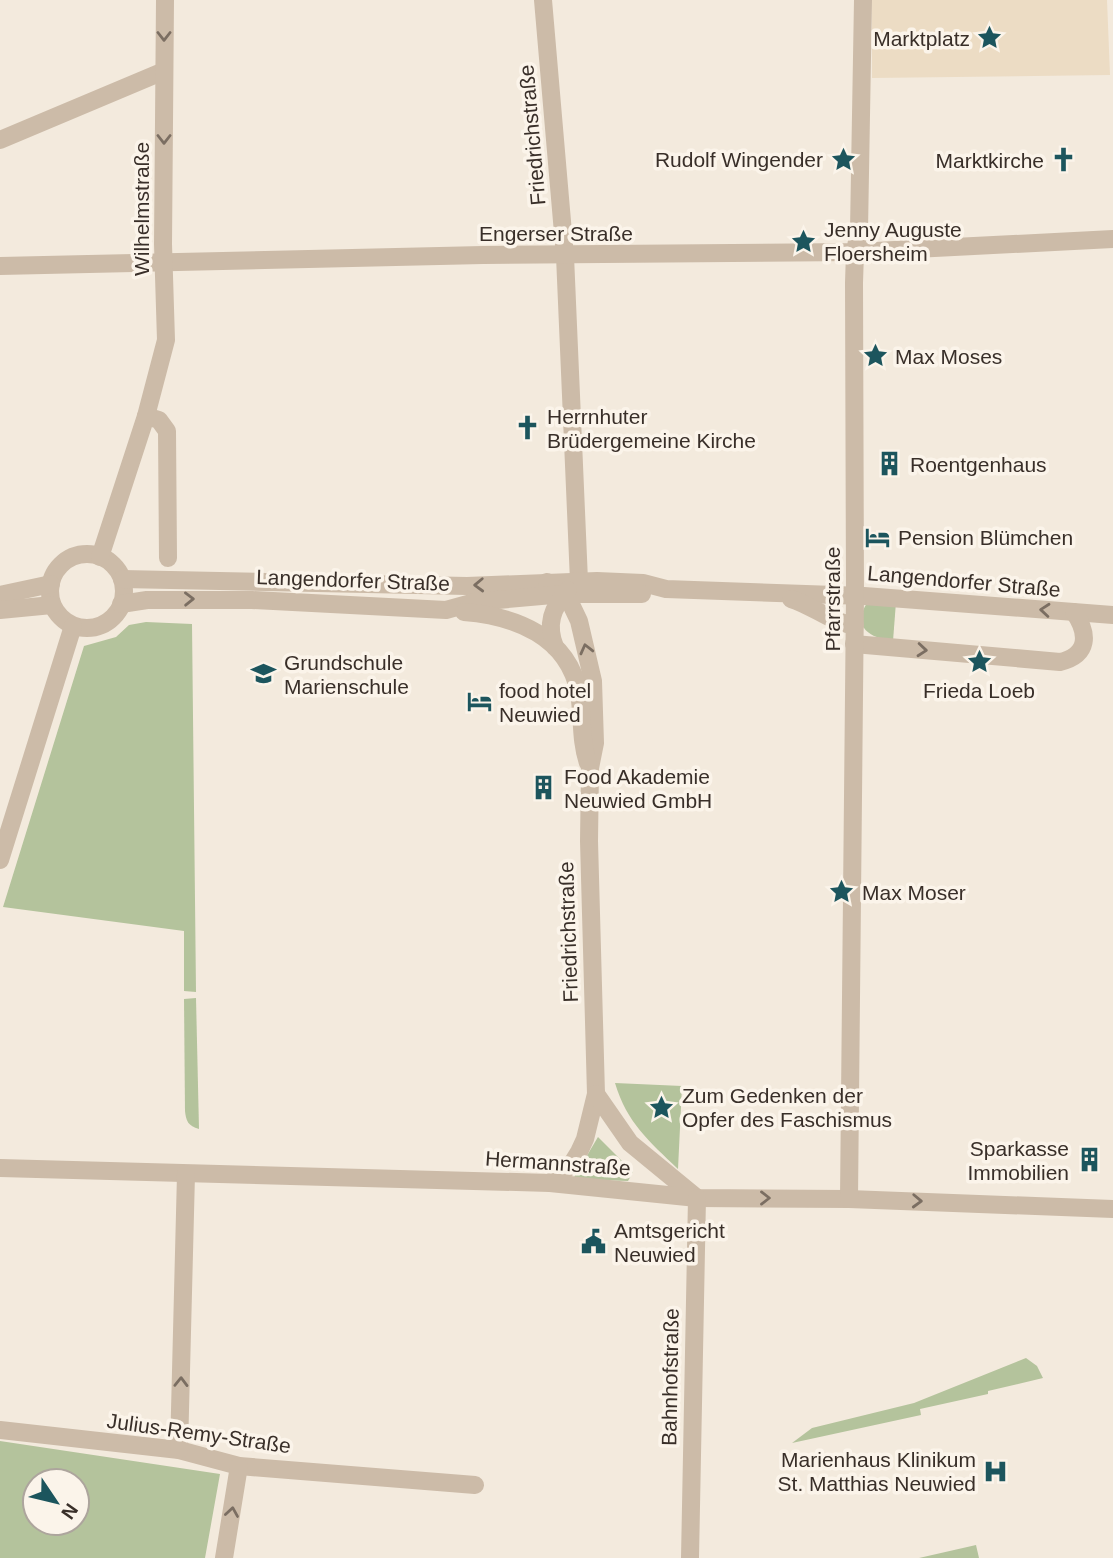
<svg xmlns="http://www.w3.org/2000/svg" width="1113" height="1558" font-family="Helvetica,sans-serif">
  <rect width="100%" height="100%" fill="#f3eadd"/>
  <g fill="#b4c39c" fill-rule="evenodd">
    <path d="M 896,602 L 893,641 C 871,638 851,628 867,603 Z"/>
    <polygon points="146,622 192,624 196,992 184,991 184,931 3,907 84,646 116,637 129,625"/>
    <path d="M 196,998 L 199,1129 C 188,1126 186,1121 185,1111 L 184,999 Z"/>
    <path d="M 615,1083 L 682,1086 L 678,1169 C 649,1141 627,1123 615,1083 Z"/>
    <polygon points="598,1137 633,1172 628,1181 573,1179"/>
    <polygon points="1026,1358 1037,1366 1043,1378 988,1391 988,1394 920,1409 921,1415 792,1443 812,1428 914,1403"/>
    <path d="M 0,1441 L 220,1474 L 205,1558 L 0,1558 ZM 35,1481 L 77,1481 L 77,1523 L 35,1523 Z"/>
    <polygon points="976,1545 979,1558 919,1558"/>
  </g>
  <polygon fill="#ecdcc4" points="872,0 1107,0 1110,75 872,78"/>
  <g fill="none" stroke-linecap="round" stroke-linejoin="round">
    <g stroke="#ccbba8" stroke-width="18">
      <polyline points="543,0 565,256 579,581"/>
      <polyline points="0,140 164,71"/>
      <polyline points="0,266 483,255 855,252 1113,239"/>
      <polyline points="146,416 159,420 167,431 168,558"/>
      <circle cx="87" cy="591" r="37"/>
      <polyline points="100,557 146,416 166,340 163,244 165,0"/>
      <polyline points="122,579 467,586 597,581 643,583 666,589 864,596 1113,615"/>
      <polyline points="547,582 569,600 579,621 593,681 595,743 590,768 589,841 596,1094 585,1139 579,1152 571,1165 550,1183"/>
      <polyline points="0,595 51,584"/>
      <path d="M 791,599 C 812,605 835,625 855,625"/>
      <polyline points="121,604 147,600 252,600 446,610 475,602 564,594 642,594"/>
      <polyline points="0,610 52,605"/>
      <path d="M 464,612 C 515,616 568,636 579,693 C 583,716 580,740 588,763"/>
      <path d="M 854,644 L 1060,662 C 1089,655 1089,634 1074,612"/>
      <path d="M 555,647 C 546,624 552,608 568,590"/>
      <polyline points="0,860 73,626"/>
      <polyline points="596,1094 630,1143 697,1198"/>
      <polyline points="0,1168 550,1183 697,1198 849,1199 1113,1209"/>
      <polyline points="849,1199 855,595 854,283 855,252 859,230 863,0"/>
      <polyline points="0,1430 179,1450 239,1466 475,1485"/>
      <polyline points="179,1450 186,1174"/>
      <polyline points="224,1558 239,1466"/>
      <polyline points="690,1558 697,1198"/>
    </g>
  </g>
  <defs><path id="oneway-chevron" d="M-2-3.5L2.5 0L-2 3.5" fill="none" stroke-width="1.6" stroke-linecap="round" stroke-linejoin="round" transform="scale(1.75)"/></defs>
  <g stroke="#7b6e62">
    <use href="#oneway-chevron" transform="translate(164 36) rotate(90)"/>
    <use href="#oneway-chevron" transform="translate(164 139) rotate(90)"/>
    <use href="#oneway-chevron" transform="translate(479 585) rotate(178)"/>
    <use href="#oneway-chevron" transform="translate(189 599) rotate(-1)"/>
    <use href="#oneway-chevron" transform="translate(1045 610) rotate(-175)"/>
    <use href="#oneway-chevron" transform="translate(586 649) rotate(-104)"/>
    <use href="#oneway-chevron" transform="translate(922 650) rotate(5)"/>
    <use href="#oneway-chevron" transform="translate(765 1198)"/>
    <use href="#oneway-chevron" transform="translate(917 1201) rotate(2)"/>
    <use href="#oneway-chevron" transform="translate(181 1382) rotate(-89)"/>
    <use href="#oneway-chevron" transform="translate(232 1512) rotate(-81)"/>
  </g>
  <defs>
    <symbol id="sight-bare" viewBox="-9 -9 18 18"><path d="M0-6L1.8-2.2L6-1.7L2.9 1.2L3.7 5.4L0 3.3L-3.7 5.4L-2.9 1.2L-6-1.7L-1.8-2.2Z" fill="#1c555d" stroke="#fbf4ea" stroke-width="2.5" paint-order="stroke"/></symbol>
    <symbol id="church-bare" viewBox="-9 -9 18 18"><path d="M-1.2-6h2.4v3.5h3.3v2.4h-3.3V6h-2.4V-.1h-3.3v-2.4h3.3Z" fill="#1c555d" stroke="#fbf4ea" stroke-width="2.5" paint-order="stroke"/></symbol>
    <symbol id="building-bare" viewBox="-9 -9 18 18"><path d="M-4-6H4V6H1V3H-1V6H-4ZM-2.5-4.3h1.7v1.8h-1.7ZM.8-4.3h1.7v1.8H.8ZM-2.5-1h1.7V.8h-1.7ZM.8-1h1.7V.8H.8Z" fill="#1c555d" stroke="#fbf4ea" stroke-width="2.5" paint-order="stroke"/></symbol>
    <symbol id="hotel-bare" viewBox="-9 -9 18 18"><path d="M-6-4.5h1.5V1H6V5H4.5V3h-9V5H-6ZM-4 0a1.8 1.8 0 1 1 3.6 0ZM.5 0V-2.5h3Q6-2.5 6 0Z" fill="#1c555d" stroke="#fbf4ea" stroke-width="2.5" paint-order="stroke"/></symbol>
    <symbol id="school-bare" viewBox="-9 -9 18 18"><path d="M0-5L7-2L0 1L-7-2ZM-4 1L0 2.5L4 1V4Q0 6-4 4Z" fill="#1c555d" stroke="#fbf4ea" stroke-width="2.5" paint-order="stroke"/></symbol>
    <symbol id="civic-bare" viewBox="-9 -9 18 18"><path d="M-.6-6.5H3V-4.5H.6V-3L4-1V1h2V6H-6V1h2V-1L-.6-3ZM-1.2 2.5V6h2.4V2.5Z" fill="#1c555d" stroke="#fbf4ea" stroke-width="2.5" paint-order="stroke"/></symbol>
    <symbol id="hospital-bare" viewBox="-9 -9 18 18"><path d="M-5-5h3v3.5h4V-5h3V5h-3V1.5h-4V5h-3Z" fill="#1c555d" stroke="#fbf4ea" stroke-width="2.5" paint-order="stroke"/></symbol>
  </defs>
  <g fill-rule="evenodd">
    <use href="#sight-bare" x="972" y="20" width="35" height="35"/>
    <use href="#sight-bare" x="826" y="142" width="35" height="35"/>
    <use href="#church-bare" x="1046" y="142" width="35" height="35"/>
    <use href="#sight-bare" x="786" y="224" width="35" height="35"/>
    <use href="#sight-bare" x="858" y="338" width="35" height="35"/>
    <use href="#church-bare" x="510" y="410" width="35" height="35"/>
    <use href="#building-bare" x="872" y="446" width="35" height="35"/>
    <use href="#hotel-bare" x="860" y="520" width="35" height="35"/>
    <use href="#sight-bare" x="962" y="644" width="35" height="35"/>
    <use href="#school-bare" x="246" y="656" width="35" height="35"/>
    <use href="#hotel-bare" x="462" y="684" width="35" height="35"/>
    <use href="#building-bare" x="526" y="770" width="35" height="35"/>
    <use href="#sight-bare" x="824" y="874" width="35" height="35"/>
    <use href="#sight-bare" x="644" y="1090" width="35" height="35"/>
    <use href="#building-bare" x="1072" y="1142" width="35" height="35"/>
    <use href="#civic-bare" x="576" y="1224" width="35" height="35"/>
    <use href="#hospital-bare" x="978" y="1454" width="35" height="35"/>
  </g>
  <g text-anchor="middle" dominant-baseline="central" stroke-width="7" stroke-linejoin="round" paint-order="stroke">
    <g font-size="21" fill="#392f29" stroke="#fbf4ea" text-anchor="start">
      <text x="970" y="38" text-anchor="end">Marktplatz</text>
      <text x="823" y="159" text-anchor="end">Rudolf Wingender</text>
      <text x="1044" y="160" text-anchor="end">Marktkirche</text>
      <text x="824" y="229">Jenny Auguste<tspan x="824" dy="24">Floersheim</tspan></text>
      <text x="895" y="356">Max Moses</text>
      <text x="547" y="416">Herrnhuter<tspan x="547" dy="24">Brüdergemeine Kirche</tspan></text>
      <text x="910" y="464">Roentgenhaus</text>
      <text x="898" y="537">Pension Blümchen</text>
      <text x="284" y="662">Grundschule<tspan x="284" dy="24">Marienschule</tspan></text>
      <text x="499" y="690">food hotel<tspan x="499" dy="24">Neuwied</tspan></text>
      <text x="979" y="690" text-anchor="middle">Frieda Loeb</text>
      <text x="564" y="776">Food Akademie<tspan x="564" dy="24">Neuwied GmbH</tspan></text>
      <text x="862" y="892">Max Moser</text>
      <text x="682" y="1095">Zum Gedenken der<tspan x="682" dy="24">Opfer des Faschismus</tspan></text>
      <text x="1069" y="1148" text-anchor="end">Sparkasse<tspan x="1069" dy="24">Immobilien</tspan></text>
      <text x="614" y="1230">Amtsgericht<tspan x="614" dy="24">Neuwied</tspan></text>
      <text x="976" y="1459" text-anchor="end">Marienhaus Klinikum<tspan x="976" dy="24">St. Matthias Neuwied</tspan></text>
    </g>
    <g font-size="21" fill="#392f29" stroke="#fbf4ea">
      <text transform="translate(532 135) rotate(-95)">Friedrichstraße</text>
      <text transform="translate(141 209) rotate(-90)">Wilhelmstraße</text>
      <text x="556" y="233">Engerser Straße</text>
      <text transform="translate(353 580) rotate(2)">Langendorfer Straße</text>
      <text transform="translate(964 581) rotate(5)">Langendorfer Straße</text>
      <text transform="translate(832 599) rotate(-90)">Pfarrstraße</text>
      <text transform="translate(568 932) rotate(-92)">Friedrichstraße</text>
      <text transform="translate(558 1163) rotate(4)">Hermannstraße</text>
      <text transform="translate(670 1377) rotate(-89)">Bahnhofstraße</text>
      <text transform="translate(199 1433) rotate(8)">Julius-Remy-Straße</text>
    </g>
  </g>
  <g transform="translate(56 1502) rotate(125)"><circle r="33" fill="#fbf4ea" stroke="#ada59d" stroke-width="2"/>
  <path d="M0-5L12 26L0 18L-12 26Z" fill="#1c555d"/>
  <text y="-10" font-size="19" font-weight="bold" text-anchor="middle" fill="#392f29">N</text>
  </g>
</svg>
